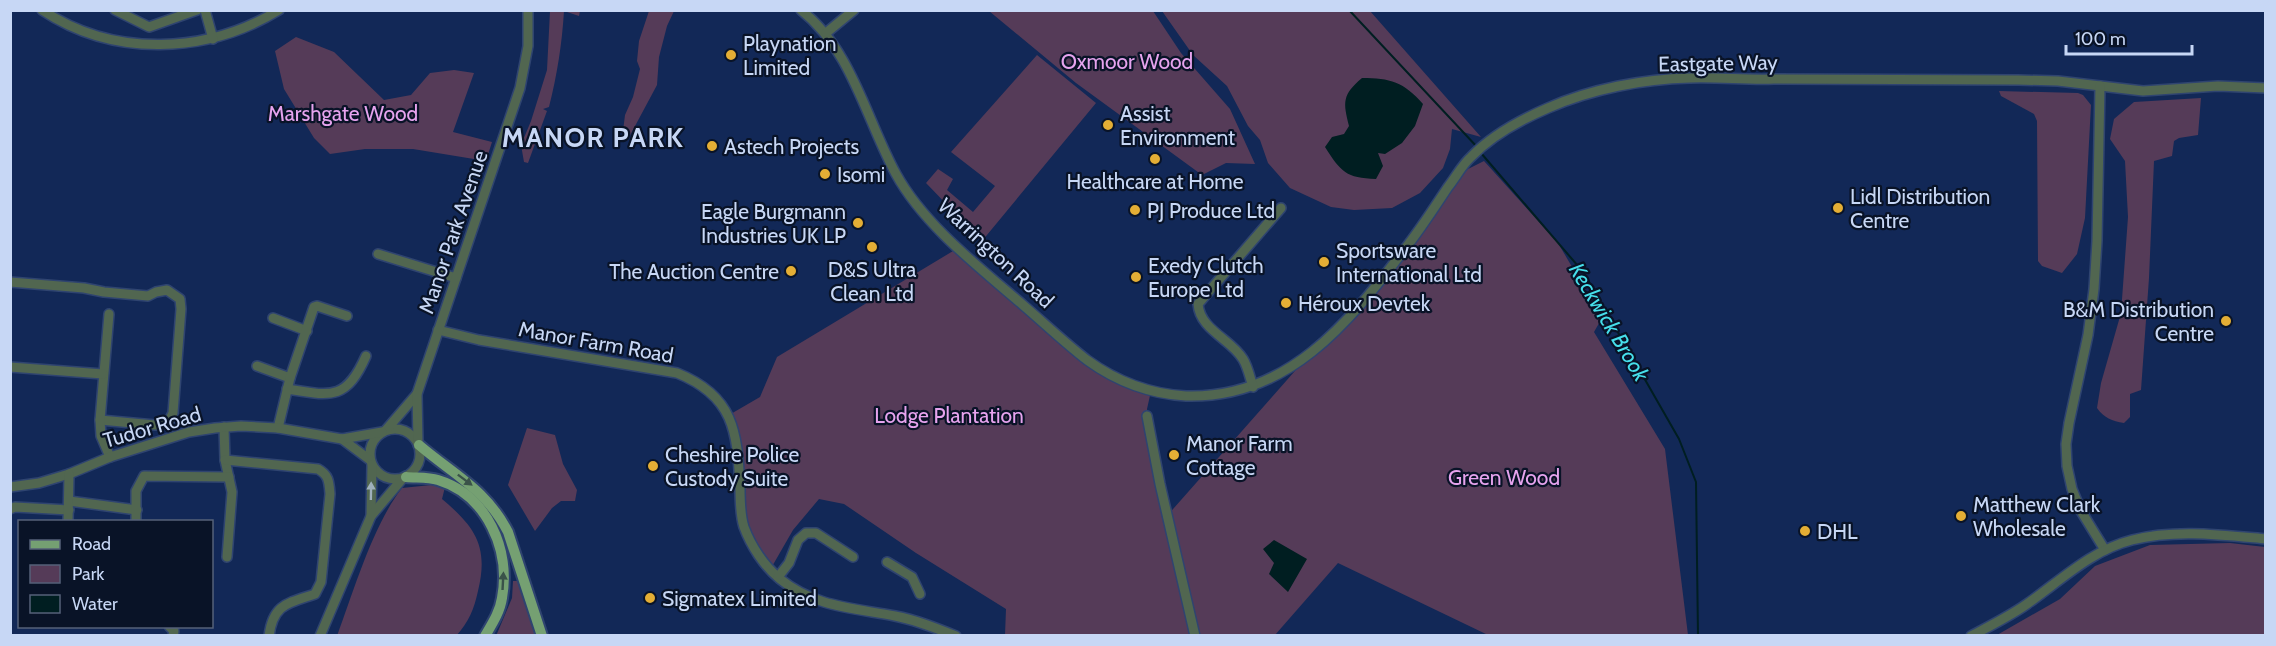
<svg xmlns="http://www.w3.org/2000/svg" width="2276" height="646" font-family="Cabin,sans-serif">
  <rect width="100%" height="100%" fill="#122857"/>
  <g fill="#553b58">
    <path d="M 550,11 L 580,11 L 579,16 L 564,11 C 562,44 557,75 549,107 L 543,109 L 547,111 L 528,163 L 524,162 L 521,145 L 531,121 L 547,70 Z"/>
    <polygon points="649,11 674,11 667,26 659,57 657,85 627,141 622,139 625,115 633,97 640,69 637,61 639,41"/>
    <polygon points="989,11 1153,11 1181,53 1230,109 1255,164 1226,163 1202,175 1076,83"/>
    <polygon points="1162,11 1370,11 1481,137 1452,129 1450,149 1443,168 1420,193 1392,208 1354,210 1331,207 1290,188 1268,163 1260,140 1248,126 1227,86 1193,55"/>
    <polygon points="296,37 334,52 384,100 411,95 430,73 454,70 474,73 453,132 492,142 486,161 413,149 365,149 330,154 314,138 284,89 275,51"/>
    <polygon points="1037,55 1096,103 982,241 926,183 938,169 953,179 947,190 973,212 995,186 951,152"/>
    <polygon points="1999,91 2078,93 2083,95 2091,105 2085,218 2077,254 2062,273 2042,266 2038,261 2037,121 2034,114 2001,96"/>
    <path d="M 2201,98 L 2198,135 L 2179,138 L 2174,141 L 2172,156 L 2154,161 L 2149,278 L 2141,390 L 2130,394 L 2130,417 L 2124,423 C 2112,421 2104,418 2097,408 L 2101,383 L 2121,313 L 2128,217 L 2125,161 L 2110,139 L 2114,119 L 2134,102 Z"/>
    <polygon points="1484,161 1558,243 1602,318 1594,332 1665,449 1688,635 1488,635 1338,563 1275,635 1005,635 1006,609 916,553 844,504 819,499 793,530 770,570 743,525 729,415 760,397 777,357 958,248 1087,360 1151,391 1147,409 1166,517 1309,355 1351,314 1458,174"/>
    <polygon points="527,428 555,435 563,464 577,490 575,501 561,501 552,508 535,531 508,485"/>
    <path d="M 431,485 L 445,487 L 442,499 C 475,527 489,546 478,591 C 474,609 469,622 456,636 L 337,636 C 354,590 373,525 402,488 Z"/>
    <polygon points="2230,543 2265,547 2265,635 1997,635 2060,599 2095,566 2150,545"/>
    <polygon points="513,581 518,581 535,635 496,636 512,598"/>
  </g>
  <g fill="#001e21">
    <path d="M 1362,78 C 1390,78 1404,82 1423,104 L 1415,126 L 1402,143 L 1385,154 L 1378,153 L 1383,166 L 1376,179 C 1346,178 1341,172 1325,147 L 1332,137 L 1344,134 L 1349,126 C 1343,102 1342,95 1362,78 Z"/>
    <polygon points="1274,540 1307,559 1288,592 1269,574 1274,563 1263,549"/>
  </g>
  <g fill="none" stroke-linecap="round" stroke-linejoin="round">
    <g stroke="#001e21" stroke-width="2">
      <polyline points="1349,10 1478,148"/>
      <polyline points="1481,153 1584,273 1679,439 1696,482 1698,636"/>
    </g>
    <defs>
      <g id="minor">
        <path d="M 42,10 C 114,58 207,54 279,10"/>
        <polyline points="115,10 149,27 197,10"/>
        <polyline points="205,10 213,39"/>
        <path d="M 801,10 C 852,50 866,119 896,174 C 924,225 979,267 1023,305 C 1044,323 1065,343 1087,360 C 1116,381 1150,394 1186,396 C 1287,399 1348,324 1404,250 C 1420,230 1434,208 1448,187 C 1456,177 1462,165 1471,157 C 1492,135 1520,120 1548,108 C 1591,89 1643,79 1690,78 C 1718,77 1746,80 1774,79 C 1855,79 1937,80 2018,80 L 2058,81 L 2143,91 L 2218,86 L 2266,88"/>
        <polyline points="826,33 854,10"/>
        <polyline points="2100,86 2097,241 2094,289 2088,335 2069,423 2066,444 2067,466 2072,489 2081,511 2105,550"/>
        <polyline points="378,254 456,278"/>
        <polyline points="10,282 84,288 104,292 148,296 156,292 167,290 180,299 181,309 173,413 168,423 155,425 100,420"/>
        <polyline points="109,314 100,420 101,436 110,457"/>
        <polyline points="273,318 307,331"/>
        <path d="M 438,330 L 479,340 L 677,373 C 734,396 737,431 740,486 C 740,499 740,515 744,527 C 751,546 764,566 780,579 C 814,607 854,608 895,616 C 916,620 936,628 956,636"/>
        <polyline points="257,366 290,378"/>
        <polyline points="10,367 103,374"/>
        <path d="M 1253,387 C 1250,378 1248,367 1243,359 C 1231,339 1200,330 1198,304 L 1281,208"/>
        <path d="M 287,389 C 331,396 346,401 366,356"/>
        <polyline points="1147,416 1160,484 1195,636"/>
        <polyline points="224,427 225,460 232,492 227,557"/>
        <polyline points="278,428 290,378 314,307 317,306 347,316"/>
        <circle cx="395" cy="454" r="25"/>
        <polyline points="386,430 417,394"/>
        <polyline points="342,439 370,460"/>
        <polyline points="418,442 417,394 520,88 528,46 528,10"/>
        <path d="M 225,460 L 318,469 C 329,475 329,482 330,494 L 321,582 L 315,594 C 288,603 273,604 269,636"/>
        <polyline points="10,487 39,483 69,474 110,457 189,432 215,428 241,426 278,428 342,439 382,432"/>
        <polyline points="69,501 137,510"/>
        <polyline points="10,509 15,507 69,510"/>
        <polyline points="371,516 372,465"/>
        <polyline points="68,522 69,474"/>
        <polyline points="136,522 136,491 144,476 229,477"/>
        <polyline points="887,562 912,577 920,594"/>
        <polyline points="778,577 789,563 798,540 806,533 816,533 853,557"/>
        <polyline points="169,626 174,631 173,636"/>
        <polyline points="320,636 371,516 403,478"/>
        <path d="M 1971,636 C 1990,626 2010,616 2027,604 C 2061,580 2092,550 2132,540 C 2175,529 2222,535 2266,539"/>
      </g>
      <g id="major">
        <path d="M 419,445 C 454,475 486,489 508,532 L 542,636"/>
        <path d="M 406,477 C 416,478 428,477 438,480 C 487,495 511,550 502,598 C 500,612 492,624 485,636"/>
      </g>
    </defs>
    <use href="#minor" stroke="#2f4470" stroke-width="12"/>
    <use href="#major" stroke="#2f4470" stroke-width="14"/>
    <use href="#minor" stroke="#516650" stroke-width="9"/>
    <use href="#major" stroke="#75a072" stroke-width="10"/>
  </g>
  <defs><path id="oneway-solid" d="M-6-.8H1V-3.2L6.5 0L1 3.2V.8H-6Z" transform="scale(1.5)"/></defs>
  <g fill="#3a5249">
    <use href="#oneway-solid" transform="translate(465 480) rotate(37)"/>
    <use href="#oneway-solid" transform="translate(503 581) rotate(-87)"/>
  </g>
  <use fill="#9eafbb" href="#oneway-solid" transform="translate(371 491) rotate(-89)"/>
  <g fill="#e4ae35" stroke="#091327" stroke-width="2">
    <circle cx="731" cy="55" r="6"/>
    <circle cx="1108" cy="125" r="6"/>
    <circle cx="712" cy="146" r="6"/>
    <circle cx="1155" cy="159" r="6"/>
    <circle cx="825" cy="174" r="6"/>
    <circle cx="1838" cy="208" r="6"/>
    <circle cx="1135" cy="210" r="6"/>
    <circle cx="858" cy="223" r="6"/>
    <circle cx="872" cy="247" r="6"/>
    <circle cx="1324" cy="262" r="6"/>
    <circle cx="791" cy="271" r="6"/>
    <circle cx="1136" cy="277" r="6"/>
    <circle cx="1286" cy="303" r="6"/>
    <circle cx="2226" cy="321" r="6"/>
    <circle cx="1174" cy="455" r="6"/>
    <circle cx="653" cy="466" r="6"/>
    <circle cx="1961" cy="516" r="6"/>
    <circle cx="1805" cy="531" r="6"/>
    <circle cx="650" cy="598" r="6"/>
  </g>
  <g text-anchor="middle" dominant-baseline="central" stroke-width="4.5" stroke-linejoin="round" paint-order="stroke">
    <g font-size="21" fill="#c7d7f5" stroke="#091327" text-anchor="start">
      <text x="743" y="43">Playnation<tspan x="743" dy="24">Limited</tspan></text>
      <text x="1120" y="113">Assist<tspan x="1120" dy="24">Environment</tspan></text>
      <text x="724" y="146">Astech Projects</text>
      <text x="837" y="174">Isomi</text>
      <text x="1155" y="181" text-anchor="middle">Healthcare at Home</text>
      <text x="1850" y="196">Lidl Distribution<tspan x="1850" dy="24">Centre</tspan></text>
      <text x="1147" y="210">PJ Produce Ltd</text>
      <text x="846" y="211" text-anchor="end">Eagle Burgmann<tspan x="846" dy="24">Industries UK LP</tspan></text>
      <text x="1336" y="250">Sportsware<tspan x="1336" dy="24">International Ltd</tspan></text>
      <text x="1148" y="265">Exedy Clutch<tspan x="1148" dy="24">Europe Ltd</tspan></text>
      <text x="872" y="269" text-anchor="middle">D&amp;S Ultra<tspan x="872" dy="24">Clean Ltd</tspan></text>
      <text x="779" y="271" text-anchor="end">The Auction Centre</text>
      <text x="1298" y="303">Héroux Devtek</text>
      <text x="2214" y="309" text-anchor="end">B&amp;M Distribution<tspan x="2214" dy="24">Centre</tspan></text>
      <text x="1186" y="443">Manor Farm<tspan x="1186" dy="24">Cottage</tspan></text>
      <text x="665" y="454">Cheshire Police<tspan x="665" dy="24">Custody Suite</tspan></text>
      <text x="1973" y="504">Matthew Clark<tspan x="1973" dy="24">Wholesale</tspan></text>
      <text x="1817" y="531">DHL</text>
      <text x="662" y="598">Sigmatex Limited</text>
    </g>
    <g font-size="21" fill="#e6a3ee" stroke="#091327">
      <text x="1127" y="61">Oxmoor Wood</text>
      <text x="343" y="113">Marshgate Wood</text>
      <text x="949" y="415">Lodge Plantation</text>
      <text x="1504" y="477">Green Wood</text>
    </g>
    <g font-size="21" fill="#c7d7f5" stroke="#091327">
      <text transform="translate(1718 63) rotate(-1)">Eastgate Way</text>
      <text transform="translate(453 232) rotate(-71)">Manor Park Avenue</text>
      <text transform="translate(996 253) rotate(43)">Warrington Road</text>
      <text transform="translate(596 342) rotate(10)">Manor Farm Road</text>
      <text transform="translate(152 427) rotate(-16)">Tudor Road</text>
    </g>
    <g font-size="22" font-style="italic" fill="#46dfeb" stroke="#091327">
      <text transform="translate(1609 322) rotate(59)">Keckwick Brook</text>
    </g>
    <g font-size="27" font-weight="bold" letter-spacing="1.5" fill="#c7d7f5" stroke="#091327">
      <text x="593" y="137">MANOR PARK</text>
    </g>
  </g>
  <rect width="2276" height="646" fill="none" stroke="#c7d7f5" stroke-width="24"/>
  <rect x="18" y="520" width="195" height="108" fill="#091327" stroke="#556179" stroke-width="1.5"/>
  <rect x="30" y="540" width="30" height="9" fill="#75a072" stroke="#556179" stroke-width="1.5"/>
  <text x="72" y="550" font-size="18" fill="#c7d7f5">Road</text>
  <rect x="30" y="565" width="30" height="18" fill="#553b58" stroke="#556179" stroke-width="1.5"/>
  <text x="72" y="580" font-size="18" fill="#c7d7f5">Park</text>
  <rect x="30" y="595" width="30" height="18" fill="#001e21" stroke="#556179" stroke-width="1.5"/>
  <text x="72" y="610" font-size="18" fill="#c7d7f5">Water</text>
  <path d="M2066 45v9h126v-9" fill="none" stroke="#c7d7f5" stroke-width="3"/>
  <text x="2075" y="45" font-size="18" fill="#c7d7f5" stroke="#091327" stroke-width="4.5" paint-order="stroke">100 m</text>
</svg>
